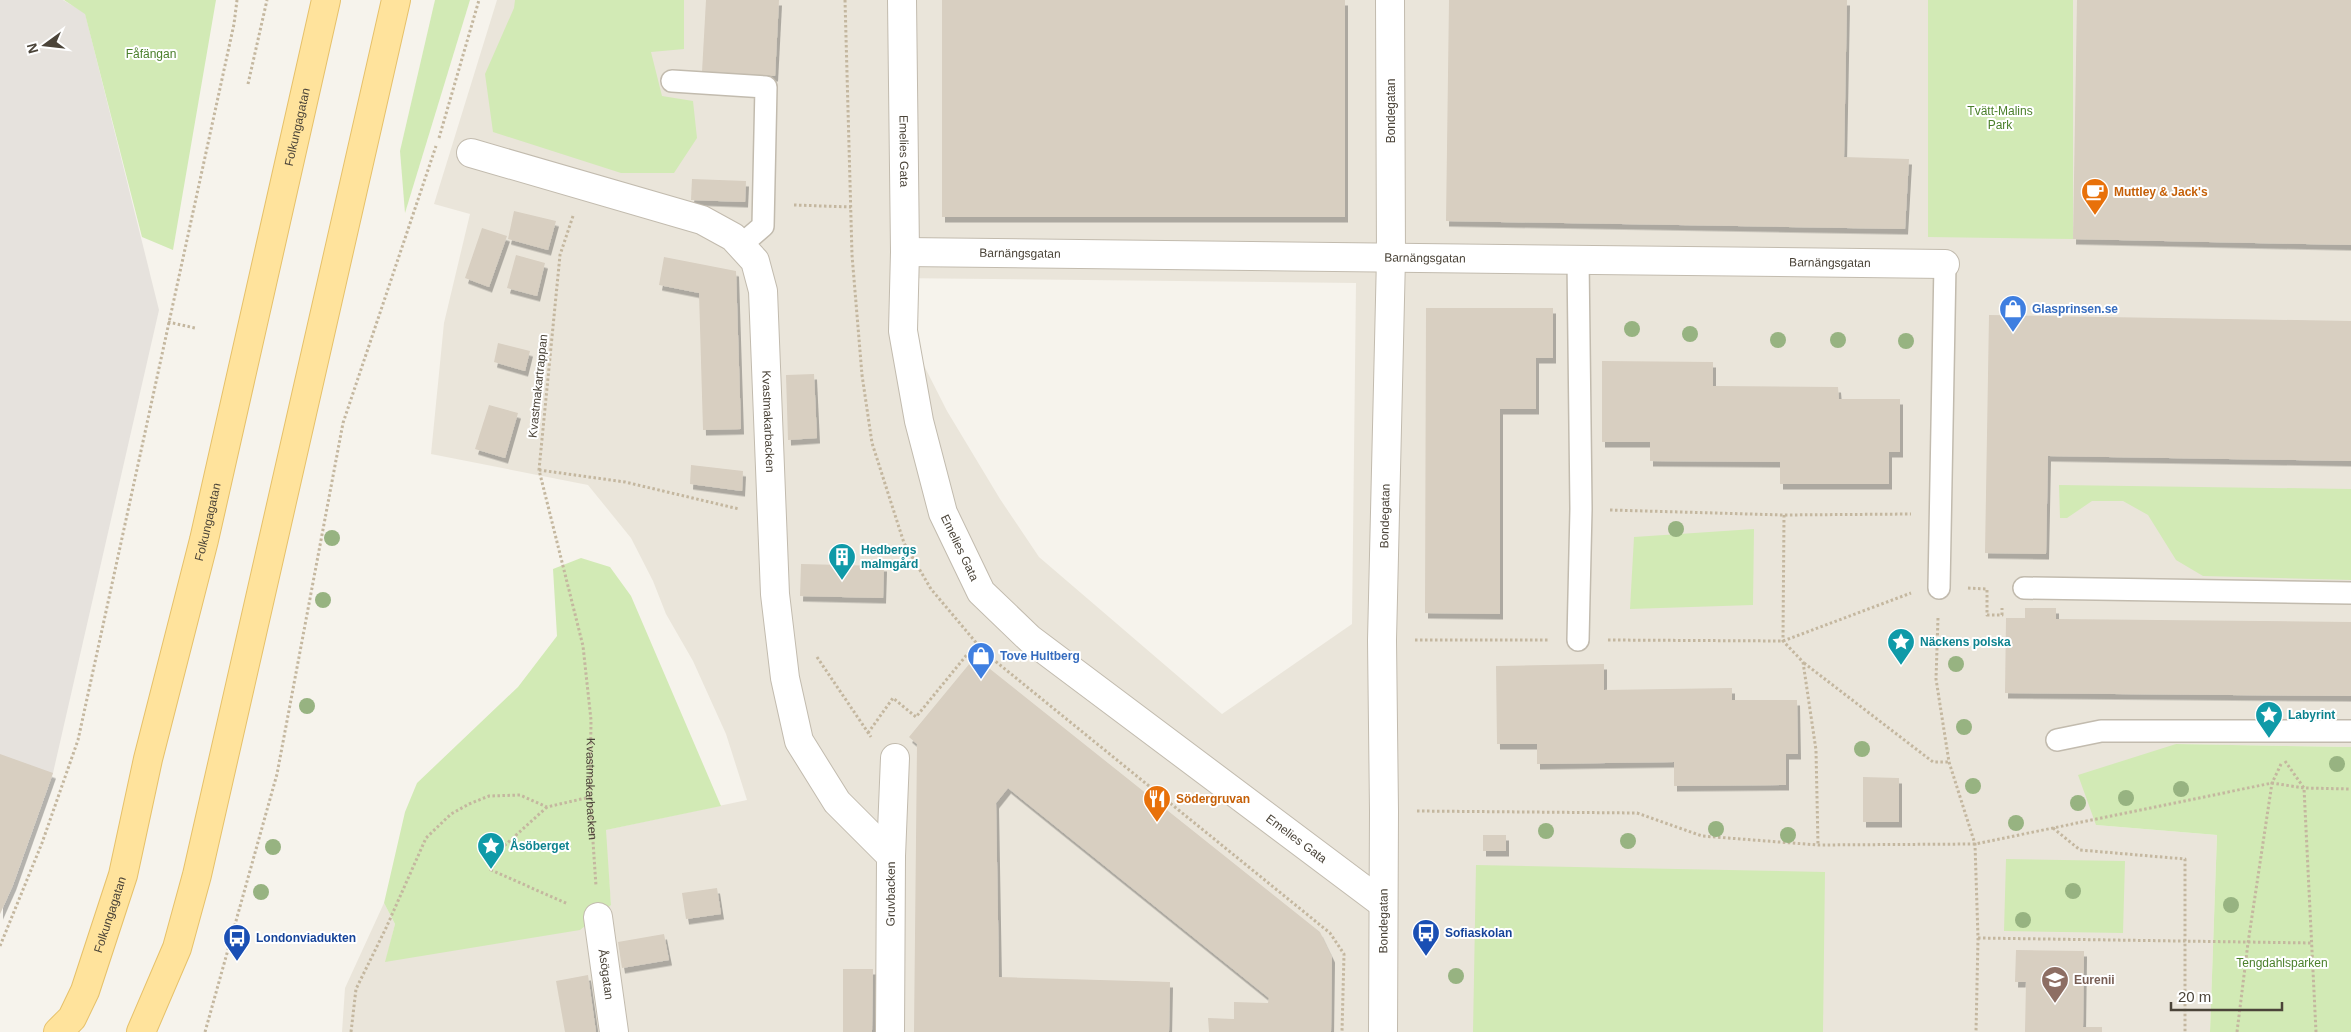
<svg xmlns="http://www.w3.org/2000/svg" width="2351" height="1032" font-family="Helvetica,sans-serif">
  <defs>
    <filter id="shadow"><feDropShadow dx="3" dy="5.5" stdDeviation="0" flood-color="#0004"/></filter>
  </defs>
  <rect width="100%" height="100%" fill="#f6f3ec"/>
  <path fill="#eae5da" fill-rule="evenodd" d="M 497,0 L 2351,0 L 2351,747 L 2176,744 L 2096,825 L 2217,835 L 2210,1032 L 342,1032 L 345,988 L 384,903 L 395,924 L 386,961 L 611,905 L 605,830 L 747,800 L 726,734 L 693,661 L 666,614 L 653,581 L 631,538 L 588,485 L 431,454 L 444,323 L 470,214 L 434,204 ZM 892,278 L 1356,283 L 1352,624 L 1222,714 L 1039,557 L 1000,499 L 947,411 L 906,330 Z"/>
  <polygon fill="#e6e2dd" points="0,0 63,0 85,13 159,310 53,773 0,914"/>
  <g fill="#d2eab5">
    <polygon points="64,0 216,0 173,250 142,237 85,14"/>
    <polygon points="435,0 470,0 405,213 400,151"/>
    <polygon points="515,0 684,0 684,49 651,52 662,96 693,101 697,138 674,173 621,173 493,132 485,74 514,8"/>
    <polygon points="1928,0 2073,0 2073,239 1928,237"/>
    <polygon points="2059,485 2351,489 2351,580 2203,576 2176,560 2148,515 2123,501 2092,501 2067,518 2060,518"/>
    <polygon points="1754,529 1753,605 1630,609 1634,537"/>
    <polygon points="581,558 610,567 631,596 721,806 606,830 611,905 580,930 385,962 395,924 384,903 405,812 417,783 518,687 557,636 553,569"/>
    <polygon points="2176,744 2351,747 2351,1032 2210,1032 2217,835 2096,825 2078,775"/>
    <polygon points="2006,859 2125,861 2123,933 2004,931"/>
    <polygon points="1476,865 1825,872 1823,1032 1473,1032"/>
  </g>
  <g fill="#d8cfc1" filter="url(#shadow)">
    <polygon points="706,0 779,0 775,76 702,72"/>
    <rect x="942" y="0" width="403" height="217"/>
    <polygon points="1449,0 1847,0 1844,157 1909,159 1905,229 1446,221"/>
    <polygon points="2077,0 2351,0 2351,245 2073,239"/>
    <polygon points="692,179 746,181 745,202 691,200"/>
    <polygon points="514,211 556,221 548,250 508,239"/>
    <polygon points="482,228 507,236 489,287 465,278"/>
    <polygon points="516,255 545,263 537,296 507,288"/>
    <polygon points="664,257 736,271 741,429 703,430 699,293 659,285"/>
    <polygon points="1426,308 1553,308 1553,358 1536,358 1536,409 1500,409 1500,614 1425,613"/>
    <polygon points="1989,315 2351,321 2351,461 2048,456 2046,554 1985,553"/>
    <polygon points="498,343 530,351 525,371 494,362"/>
    <polygon points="1602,361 1713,362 1713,386 1838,387 1839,399 1900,399 1900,452 1889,452 1889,484 1780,484 1780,462 1650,461 1650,442 1602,442"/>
    <polygon points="814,374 817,438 788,440 786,375"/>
    <polygon points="489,405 518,413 505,458 475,449"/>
    <polygon points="691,465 743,471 742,491 690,484"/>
    <polygon points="801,564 884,566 883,598 800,596"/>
    <polygon points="2025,608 2056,608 2056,619 2351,622 2351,696 2005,693 2006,618 2025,618"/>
    <polygon points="975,657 1320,932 1332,957 1331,1032 1209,1032 1208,1018 1234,1019 1234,1002 1268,1003 1269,998 1008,788 996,803 999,977 1170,982 1169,1032 914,1032 917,744 909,737"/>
    <polygon points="1604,664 1604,690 1732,688 1732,700 1797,700 1798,754 1786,754 1786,785 1674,786 1674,762 1537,764 1537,744 1497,744 1496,666"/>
    <polygon points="0,754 53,773 13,885 0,914"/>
    <polygon points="1863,777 1899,778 1899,822 1863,822"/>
    <rect x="1483" y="835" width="23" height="16"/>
    <polygon points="717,888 721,914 686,919 682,893"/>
    <polygon points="664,934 669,960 622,968 618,942"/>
    <polygon points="2016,950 2084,951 2083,1027 2102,1027 2102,1032 2025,1032 2026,982 2015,982"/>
    <polygon points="843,969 873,969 872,1032 843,1032"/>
    <polygon points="588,975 596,1032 565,1032 556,981"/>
  </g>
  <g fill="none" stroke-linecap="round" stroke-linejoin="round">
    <defs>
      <g id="lane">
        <polyline points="672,81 766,87 763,226 741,245"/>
        <polyline points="1939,588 1945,264"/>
        <polyline points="2024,588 2351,593"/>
        <polyline points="1578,640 1581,509 1578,258"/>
        <polyline points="2057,740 2101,731 2351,731"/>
      </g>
      <g id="street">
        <path id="s2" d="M 902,0 L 905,252 L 903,331 L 919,421 L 943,513 L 981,592 L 1030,639 L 1382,903"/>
        <path id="s3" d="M 471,153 L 702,220 L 733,237 L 755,261 L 763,291 L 775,594 L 785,678 L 799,741 L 837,802 L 891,856"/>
        <path id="s4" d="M 905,252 L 1945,264"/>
        <path id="s5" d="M 598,917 L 614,1032"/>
        <path id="s6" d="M 890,1032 L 891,856 L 895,758"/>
        <path id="s7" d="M 1383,1032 L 1384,811 L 1382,640 L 1391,257 L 1390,0"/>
      </g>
      <g id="primary">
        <path id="s8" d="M 58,1032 L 72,1018 L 85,991 L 123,875 L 148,759 L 204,540 L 326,0"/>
        <polyline points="141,1032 177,948 197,875 396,0"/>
      </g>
    </defs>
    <use href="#lane" stroke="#c2bbae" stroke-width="24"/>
    <use href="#street" stroke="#c2bbae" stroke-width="30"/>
    <use href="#primary" stroke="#e6c16a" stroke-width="30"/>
    <g stroke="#c4b79f" stroke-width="3" stroke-dasharray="2.5 2.5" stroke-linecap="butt">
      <polyline points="845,0 852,255 862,375 872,443 904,543 931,589 984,652 1330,933 1344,954 1342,1032"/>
      <polyline points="248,84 267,0"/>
      <polyline points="439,138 479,0"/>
      <polyline points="794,205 851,207"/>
      <path id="s1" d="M 573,216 L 560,255 L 539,470 L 583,646 L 591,720 L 590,797 L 596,886"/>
      <polyline points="168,322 195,328"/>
      <polyline points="539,470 625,482 739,509"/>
      <polyline points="1610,510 1784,515 1911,514"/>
      <polyline points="1784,515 1783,641 1803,662 1816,750 1818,845"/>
      <polyline points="1968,588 1987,589 1987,615 2002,615 2002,608"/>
      <polyline points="1938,618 1936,679 1949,762 1975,844 1978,938 1976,1032"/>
      <polyline points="1415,640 1549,640"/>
      <polyline points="1608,640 1783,641 1911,593"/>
      <polyline points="817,657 871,737"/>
      <polyline points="1804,663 1933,762 1949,762"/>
      <polyline points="868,733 893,698 916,717 974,646 982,651"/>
      <polyline points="2285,761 2304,788 2316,1032"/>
      <polyline points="547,807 503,847 491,870 568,904"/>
      <polyline points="1417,811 1637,813 1702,836 1818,845 1975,844 2272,783 2304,788 2351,789"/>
      <polyline points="2053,828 2080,850 2185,859 2185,1032"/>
      <polyline points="1978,938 2312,943"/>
      <polyline points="0,946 42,843 78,740 234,24 237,0"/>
      <polyline points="205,1032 277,774 343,423 436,146"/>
      <polyline points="351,1032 356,989 386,928 426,838 451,814 469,804 489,796 520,795 547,807 590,797"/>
      <polyline points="2237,1032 2248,943 2272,783 2282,762"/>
    </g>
    <use href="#lane" stroke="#fff" stroke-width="21"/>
    <use href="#street" stroke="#fff" stroke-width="28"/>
    <use href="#primary" stroke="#ffe39c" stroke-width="28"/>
  </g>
  <g fill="#97b381">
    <circle cx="1632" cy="329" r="8"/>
    <circle cx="1690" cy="334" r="8"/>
    <circle cx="1778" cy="340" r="8"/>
    <circle cx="1838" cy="340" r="8"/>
    <circle cx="1906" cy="341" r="8"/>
    <circle cx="1676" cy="529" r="8"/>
    <circle cx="332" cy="538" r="8"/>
    <circle cx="323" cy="600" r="8"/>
    <circle cx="1956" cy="664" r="8"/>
    <circle cx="307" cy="706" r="8"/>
    <circle cx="1964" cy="727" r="8"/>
    <circle cx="1862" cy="749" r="8"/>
    <circle cx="2337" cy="764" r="8"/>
    <circle cx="1973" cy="786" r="8"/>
    <circle cx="2181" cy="789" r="8"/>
    <circle cx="2126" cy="798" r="8"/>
    <circle cx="2078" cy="803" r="8"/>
    <circle cx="2016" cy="823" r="8"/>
    <circle cx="1716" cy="829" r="8"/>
    <circle cx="1546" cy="831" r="8"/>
    <circle cx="1788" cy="835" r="8"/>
    <circle cx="1628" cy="841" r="8"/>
    <circle cx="273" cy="847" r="8"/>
    <circle cx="2073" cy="891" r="8"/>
    <circle cx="261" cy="892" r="8"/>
    <circle cx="2231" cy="905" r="8"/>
    <circle cx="2023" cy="920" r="8"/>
    <circle cx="1456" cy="976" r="8"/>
  </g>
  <defs>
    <symbol id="cafe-pin" viewBox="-11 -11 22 30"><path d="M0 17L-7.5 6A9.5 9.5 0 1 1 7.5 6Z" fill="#e8710a" stroke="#fff"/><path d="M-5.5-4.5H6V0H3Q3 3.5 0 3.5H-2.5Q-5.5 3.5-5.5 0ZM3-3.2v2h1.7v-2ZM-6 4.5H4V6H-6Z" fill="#fff"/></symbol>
    <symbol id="shop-pin" viewBox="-11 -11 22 30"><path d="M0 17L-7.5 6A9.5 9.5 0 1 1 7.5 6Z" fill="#3f7fe0" stroke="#fff"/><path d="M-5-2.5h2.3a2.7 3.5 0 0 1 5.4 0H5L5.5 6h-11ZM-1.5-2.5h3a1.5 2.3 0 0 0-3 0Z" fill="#fff"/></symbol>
    <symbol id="building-pin" viewBox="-11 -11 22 30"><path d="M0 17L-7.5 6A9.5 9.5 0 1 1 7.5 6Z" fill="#0f9aa8" stroke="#fff"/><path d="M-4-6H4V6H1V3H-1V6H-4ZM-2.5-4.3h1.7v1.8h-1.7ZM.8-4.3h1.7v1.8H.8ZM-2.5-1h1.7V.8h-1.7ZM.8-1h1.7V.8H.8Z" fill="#fff"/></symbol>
    <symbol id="sight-pin" viewBox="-11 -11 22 30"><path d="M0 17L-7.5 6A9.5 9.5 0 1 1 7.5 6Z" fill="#0f9aa8" stroke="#fff"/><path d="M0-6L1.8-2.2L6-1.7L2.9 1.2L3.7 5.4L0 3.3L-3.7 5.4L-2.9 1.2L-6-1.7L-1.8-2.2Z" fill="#fff"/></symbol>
    <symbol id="restaurant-pin" viewBox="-11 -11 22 30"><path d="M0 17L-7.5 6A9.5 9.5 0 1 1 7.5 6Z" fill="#e8710a" stroke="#fff"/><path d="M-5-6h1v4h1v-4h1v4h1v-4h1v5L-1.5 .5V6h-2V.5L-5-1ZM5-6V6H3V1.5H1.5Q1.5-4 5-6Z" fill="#fff"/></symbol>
    <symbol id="bus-pin" viewBox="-11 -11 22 30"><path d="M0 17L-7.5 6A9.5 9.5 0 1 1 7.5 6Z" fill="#1a4fb4" stroke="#fff"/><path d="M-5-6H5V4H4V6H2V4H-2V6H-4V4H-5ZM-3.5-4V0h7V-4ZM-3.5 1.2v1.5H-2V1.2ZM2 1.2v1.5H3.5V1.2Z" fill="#fff"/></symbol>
    <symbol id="school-pin" viewBox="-11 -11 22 30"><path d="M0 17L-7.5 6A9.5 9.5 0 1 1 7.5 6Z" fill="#8d6e63" stroke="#fff"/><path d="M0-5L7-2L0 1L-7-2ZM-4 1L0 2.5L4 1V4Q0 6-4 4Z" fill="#fff"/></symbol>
  </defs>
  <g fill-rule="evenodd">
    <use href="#cafe-pin" x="2079" y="176" width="32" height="43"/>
    <use href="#shop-pin" x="1997" y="293" width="32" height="43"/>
    <use href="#building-pin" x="826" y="541" width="32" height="43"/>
    <use href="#sight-pin" x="1885" y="626" width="32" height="43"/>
    <use href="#shop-pin" x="965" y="640" width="32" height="43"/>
    <use href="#sight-pin" x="2253" y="699" width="32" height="43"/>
    <use href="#restaurant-pin" x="1141" y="783" width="32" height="43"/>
    <use href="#sight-pin" x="475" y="830" width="32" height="43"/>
    <use href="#bus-pin" x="1410" y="917" width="32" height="43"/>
    <use href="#bus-pin" x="221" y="922" width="32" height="43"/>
    <use href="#school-pin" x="2039" y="964" width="32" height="43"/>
  </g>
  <g text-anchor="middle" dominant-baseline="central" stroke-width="4" stroke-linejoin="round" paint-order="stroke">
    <g font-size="12" fill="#4a7f2a" stroke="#fff">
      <text x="151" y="54">Fåfängan</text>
      <text x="2000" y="111">Tvätt-Malins<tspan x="2000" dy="14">Park</tspan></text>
      <text x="2282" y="963">Tengdahlsparken</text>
    </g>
    <g font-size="12" fill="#4b4439" stroke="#fff">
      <text transform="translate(1391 111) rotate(-90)">Bondegatan</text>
      <text stroke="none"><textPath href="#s8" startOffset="940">Folkungagatan</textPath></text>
      <text stroke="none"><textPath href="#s2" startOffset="151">Emelies Gata</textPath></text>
      <text stroke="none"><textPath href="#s4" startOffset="115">Barnängsgatan</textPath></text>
      <text stroke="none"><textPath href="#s4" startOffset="520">Barnängsgatan</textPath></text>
      <text stroke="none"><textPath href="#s4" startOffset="925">Barnängsgatan</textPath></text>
      <text transform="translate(538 386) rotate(-84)">Kvastmakartrappan</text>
      <text stroke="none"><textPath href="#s3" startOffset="470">Kvastmakarbacken</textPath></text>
      <text stroke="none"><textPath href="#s7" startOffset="516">Bondegatan</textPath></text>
      <text stroke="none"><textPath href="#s8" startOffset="535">Folkungagatan</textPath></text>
      <text stroke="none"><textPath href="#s2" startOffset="556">Emelies Gata</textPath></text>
      <text stroke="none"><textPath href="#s1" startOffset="582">Kvastmakarbacken</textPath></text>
      <text stroke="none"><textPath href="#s2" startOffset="1006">Emelies Gata</textPath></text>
      <text stroke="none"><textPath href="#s6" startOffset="138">Gruvbacken</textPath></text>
      <text stroke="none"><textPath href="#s8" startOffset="130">Folkungagatan</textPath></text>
      <text stroke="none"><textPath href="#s7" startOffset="111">Bondegatan</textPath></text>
      <text stroke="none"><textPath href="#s5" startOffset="58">Åsögatan</textPath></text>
    </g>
    <g font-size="12" font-weight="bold" fill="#c56008" stroke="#fff" text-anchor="start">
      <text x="2114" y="192">Muttley &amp; Jack's</text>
      <text x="1176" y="799">Södergruvan</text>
    </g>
    <g font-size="12" font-weight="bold" fill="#366cbe" stroke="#fff" text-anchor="start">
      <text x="2032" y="309">Glasprinsen.se</text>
      <text x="1000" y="656">Tove Hultberg</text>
    </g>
    <g font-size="12" font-weight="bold" fill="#0d838f" stroke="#fff" text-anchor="start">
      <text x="861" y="550">Hedbergs<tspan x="861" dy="14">malmgård</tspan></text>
      <text x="1920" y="642">Näckens polska</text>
      <text x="2288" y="715">Labyrint</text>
      <text x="510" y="846">Åsöberget</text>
    </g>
    <g font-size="12" font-weight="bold" fill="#164399" stroke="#fff" text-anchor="start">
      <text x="1445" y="933">Sofiaskolan</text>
      <text x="256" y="938">Londonviadukten</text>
    </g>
    <g font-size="12" font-weight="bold" fill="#785e54" stroke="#fff" text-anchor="start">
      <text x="2074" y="980">Eurenii</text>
    </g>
  </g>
  <g transform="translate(45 45) rotate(255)" stroke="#ffffff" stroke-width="4" paint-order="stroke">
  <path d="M0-4L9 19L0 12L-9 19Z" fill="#4b4439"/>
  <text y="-8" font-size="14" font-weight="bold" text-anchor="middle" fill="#4b4439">N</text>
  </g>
  <path d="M2171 1002v8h111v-8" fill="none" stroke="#4b4439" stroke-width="2.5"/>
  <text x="2178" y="1002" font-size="15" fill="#4b4439" stroke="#ffffff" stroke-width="4" paint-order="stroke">20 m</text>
</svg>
